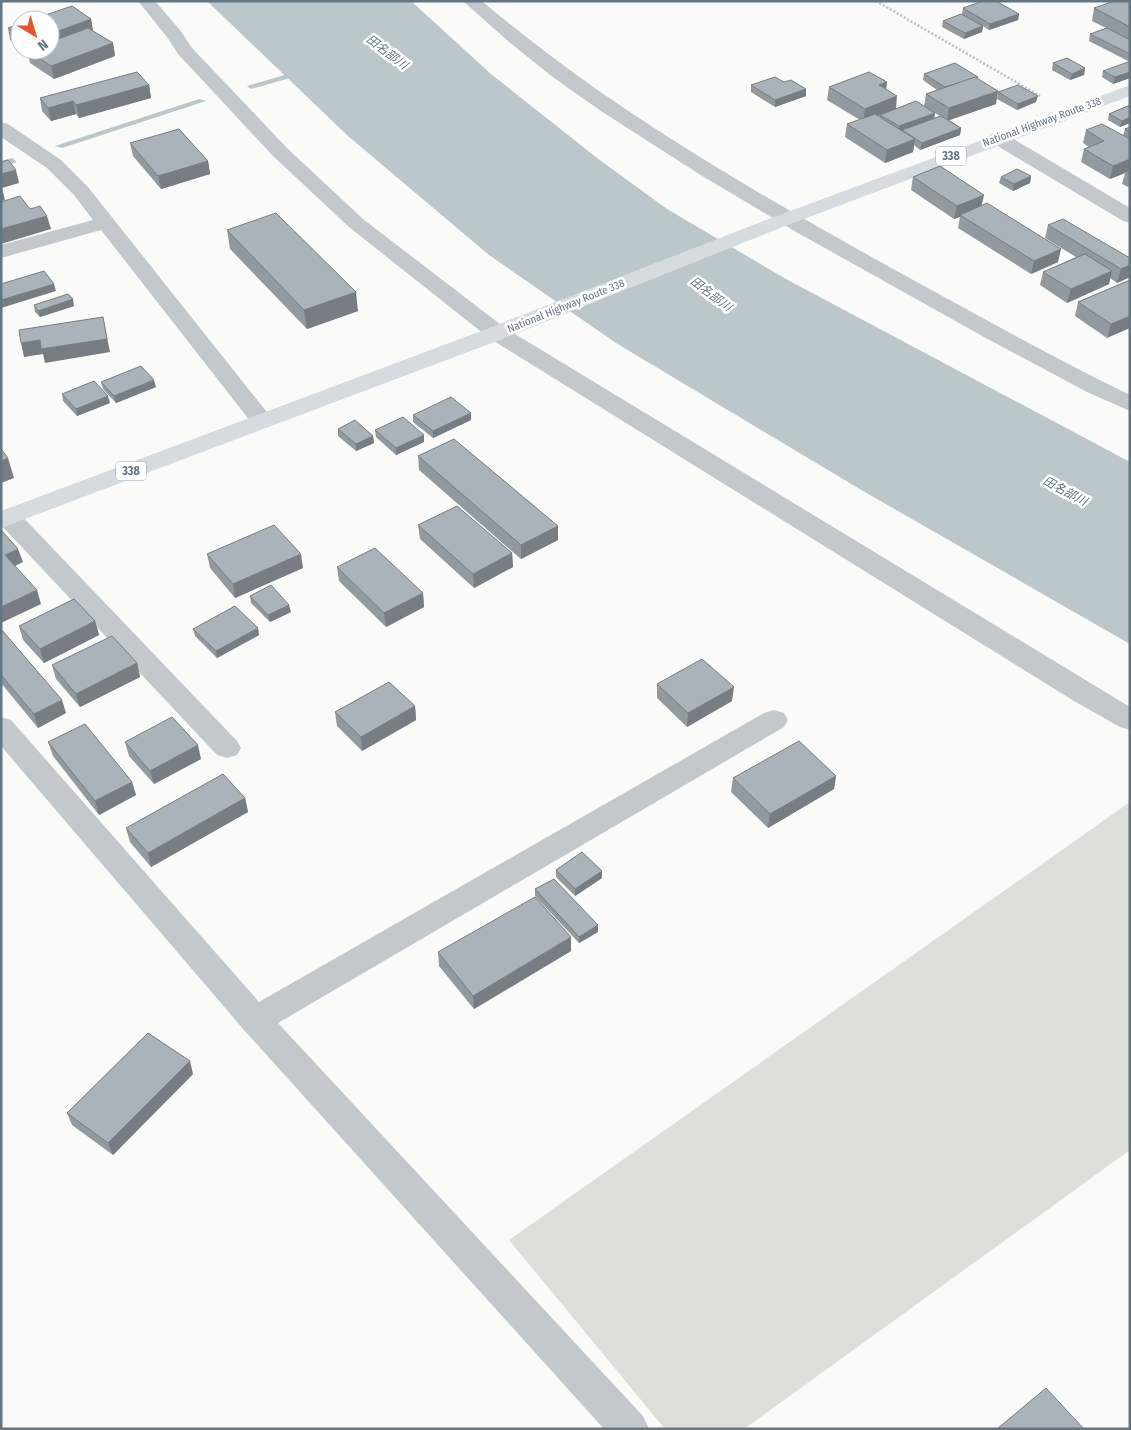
<svg xmlns="http://www.w3.org/2000/svg" width="1131" height="1430" font-family="'Fira Sans Condensed','Noto Sans JP',sans-serif">
  <rect width="100%" height="100%" fill="#fafaf8"/>
  <polygon fill="#dadfd7" points="1130,802 1130,1150 744,1429 665,1429 509,1240"/>
  <polygon fill="#bbc7cb" points="207,1 411,1 491,74 597,158 667,209 786,279 1130,462 1130,644 863,491 616,343 489,255 348,136"/>
  <g fill="none" stroke-linecap="round" stroke-linejoin="round">
    <g fill="#bbc7cb" fill-rule="evenodd">
      <polygon points="301,70 304,70 304,74 251,89 247,86"/>
      <polygon points="199,99 206,101 62,148 55,146"/>
      <polygon points="12,158 16,161 15,163 1,167 1,161"/>
    </g>
    <polyline stroke="#bbbfc2" stroke-width="2.5" stroke-dasharray="2 2" stroke-linecap="butt" points="876,1 1040,96"/>
    <g fill="#c3c8cc" fill-rule="evenodd">
      <polygon points="138,1 155,1 180,30 192,48 287,148 363,219 505,328 1130,707 1130,730 1120,727 1074,701 489,338 349,227 273,156 178,54 167,37"/>
      <path d="M 463,1 L 482,1 C 603,104 739,183 877,260 C 961,306 1044,353 1130,395 L 1130,411 L 1087,392 L 984,337 L 798,233 L 699,174 L 601,111 L 554,78 L 509,42 Z"/>
      <polygon points="1,122 8,124 61,160 88,187 270,416 274,421 270,426 262,428 254,426 101,230 1,258 1,245 93,220 74,195 47,168 1,137"/>
      <polygon points="998,132 1005,134 1130,208 1130,223 1123,221 991,142 988,138 991,134"/>
      <polygon points="8,509 17,511 237,741 241,748 237,755 227,758 217,755 1,525 1,511"/>
      <polygon points="774,710 784,713 788,720 784,727 278,1023 643,1416 649,1429 604,1429 244,1030 1,746 1,717 11,720 259,1002 764,713"/>
    </g>
    <polygon fill="#d6dbdf" fill-rule="evenodd" points="1130,85 1130,96 780,228 505,338 1,528 1,511 489,328 766,220"/>
  </g>
  <g fill="#929a9f" fill-rule="evenodd">
    <polygon points="1130,1 1130,62 1089,41 1090,34 1106,28 1092,21 1094,8"/>
    <polygon points="963,8 1019,14 1018,20 989,30 983,26 982,32 964,39 942,27 943,21 962,14"/>
    <polygon points="91,19 93,31 113,43 115,56 54,79 30,63 28,53 24,50 50,50"/>
    <polygon points="20,24 20,47 10,40 8,28"/>
    <polygon points="1053,63 1085,68 1084,75 1070,80 1052,70"/>
    <polygon points="1130,63 1130,78 1113,84 1102,77 1103,71"/>
    <path d="M 924,74 L 977,78 L 996,104 L 949,120 L 961,128 L 960,135 L 920,150 L 914,145 L 913,152 L 885,163 L 845,137 L 847,124 L 860,120 L 827,100 L 829,87 L 887,82 L 886,89 L 896,109 L 878,116 L 880,117 L 880,115 L 924,106 L 926,94 L 937,90 L 923,80 ZM 935,113 L 940,116 L 934,118 Z"/>
    <polygon points="149,85 151,98 79,118 76,114 51,121 42,111 40,98"/>
    <polygon points="751,85 806,89 806,96 775,107 751,92"/>
    <polygon points="998,92 1036,102 1017,110 997,99"/>
    <polygon points="1130,105 1130,123 1120,127 1108,120 1109,114"/>
    <polygon points="1130,127 1130,188 1122,184 1125,173 1110,179 1081,162 1084,149 1089,147 1083,143 1086,130 1123,136 1125,129"/>
    <polygon points="130,143 208,161 210,174 161,189 133,156"/>
    <polygon points="1031,176 1030,183 1013,191 999,183 1001,177"/>
    <polygon points="913,177 982,205 1058,262 1031,274 958,228 960,217 954,219 911,190"/>
    <polygon points="1048,225 1130,258 1130,277 1117,283 1110,278 1109,284 1067,303 1040,285 1043,272 1076,257 1045,238"/>
    <polygon points="227,230 358,311 307,329 230,249"/>
    <polygon points="1130,280 1107,338 1075,316 1078,302"/>
    <polygon points="34,305 74,306 40,317 35,312"/>
    <polygon points="101,382 156,387 116,403 103,389"/>
    <polygon points="62,394 110,403 77,416 63,401"/>
    <polygon points="413,415 471,420 433,438 413,422"/>
    <polygon points="338,429 373,436 374,443 356,451 338,436"/>
    <polygon points="375,430 424,442 396,455 376,437"/>
    <polygon points="418,456 558,526 558,540 521,559 419,470"/>
    <polygon points="418,525 512,553 513,567 474,588 420,539"/>
    <polygon points="207,554 303,568 235,598 210,568"/>
    <polygon points="337,567 423,593 424,607 386,627 339,581"/>
    <polygon points="250,596 291,612 270,622 251,603"/>
    <polygon points="95,621 99,635 44,663 23,640 19,626"/>
    <polygon points="1,629 66,713 38,728 1,683"/>
    <polygon points="193,629 259,635 217,658 195,636"/>
    <polygon points="137,663 140,677 80,707 56,679 52,665"/>
    <polygon points="657,684 732,701 687,727 657,698"/>
    <polygon points="415,706 416,720 362,751 337,726 335,712"/>
    <polygon points="48,742 132,782 136,795 99,815 53,756"/>
    <polygon points="125,742 201,759 154,784 129,756"/>
    <polygon points="836,776 834,789 768,828 731,792 733,778"/>
    <polygon points="245,798 248,812 151,867 130,842 126,828"/>
    <polygon points="556,870 602,871 602,878 575,896 556,877"/>
    <polygon points="535,889 598,925 598,932 579,943 535,896"/>
    <polygon points="571,951 474,1009 439,966 438,952"/>
    <polygon points="193,1074 113,1155 72,1125 67,1113"/>
  </g>
  <g fill="#777d82">
    <polygon points="1019,14 1018,20 989,30 990,24"/>
    <polygon points="91,19 93,32 50,47 50,34"/>
    <polygon points="983,26 982,32 964,39 965,33"/>
    <polygon points="113,43 115,56 54,79 51,66"/>
    <polygon points="1085,68 1084,75 1070,80 1072,74"/>
    <polygon points="1130,72 1130,78 1113,84 1115,77"/>
    <polygon points="887,82 885,95 879,85"/>
    <polygon points="149,85 151,98 79,118 76,105"/>
    <polygon points="806,89 806,96 775,107 775,100"/>
    <polygon points="998,91 996,104 947,121 949,108"/>
    <polygon points="897,96 896,109 863,122 865,109"/>
    <polygon points="1038,96 1036,102 1017,110 1018,104"/>
    <polygon points="73,101 76,114 51,121 48,108"/>
    <polygon points="935,113 934,119 898,133 899,126"/>
    <polygon points="1130,117 1130,123 1120,127 1122,121"/>
    <polygon points="961,128 960,135 920,150 922,143"/>
    <polygon points="915,139 913,152 885,163 887,150"/>
    <polygon points="1130,159 1130,171 1126,171 1125,173 1110,179 1113,166"/>
    <polygon points="208,161 210,174 161,189 158,176"/>
    <polygon points="16,170 19,183 2,188 5,200 1,201 1,174"/>
    <polygon points="1031,176 1030,183 1013,191 1014,184"/>
    <polygon points="984,195 981,208 960,215 960,217 954,219 957,206"/>
    <polygon points="47,216 51,229 1,244 1,229"/>
    <polygon points="1061,249 1058,262 1031,274 1034,261"/>
    <polygon points="1130,265 1130,277 1117,283 1121,269"/>
    <polygon points="1112,271 1109,284 1067,303 1071,289"/>
    <polygon points="54,284 56,291 1,308 1,300"/>
    <polygon points="356,292 358,311 307,329 304,310"/>
    <polygon points="73,299 74,306 40,317 38,311"/>
    <polygon points="1130,316 1130,328 1107,338 1111,324"/>
    <polygon points="103,317 110,352 45,363 43,354 24,357 21,343"/>
    <polygon points="154,380 156,387 116,403 114,396"/>
    <polygon points="108,396 110,403 77,416 76,409"/>
    <polygon points="471,413 471,420 433,438 433,431"/>
    <polygon points="424,435 424,442 396,455 396,448"/>
    <polygon points="373,436 374,443 356,451 356,444"/>
    <polygon points="8,458 14,478 1,483 1,461"/>
    <polygon points="558,526 558,540 521,559 521,545"/>
    <polygon points="18,549 23,562 9,569 5,555"/>
    <polygon points="512,553 513,567 474,588 473,574"/>
    <polygon points="301,554 303,568 235,598 233,584"/>
    <polygon points="37,590 41,604 1,623 1,607"/>
    <polygon points="423,593 424,607 386,627 384,613"/>
    <polygon points="289,605 291,612 270,622 268,615"/>
    <polygon points="95,621 99,635 44,663 40,649"/>
    <polygon points="258,628 259,635 217,658 216,651"/>
    <polygon points="137,663 140,677 80,707 76,694"/>
    <polygon points="734,687 732,701 687,727 688,713"/>
    <polygon points="62,700 66,713 38,728 34,714"/>
    <polygon points="415,706 416,720 362,751 361,737"/>
    <polygon points="198,745 201,759 154,784 150,771"/>
    <polygon points="836,776 834,789 768,828 770,814"/>
    <polygon points="132,782 136,795 99,815 95,801"/>
    <polygon points="245,798 248,812 151,867 148,853"/>
    <polygon points="602,871 602,878 575,896 575,889"/>
    <polygon points="598,925 598,932 579,943 579,937"/>
    <polygon points="571,937 571,951 474,1009 473,996"/>
    <polygon points="190,1061 193,1074 113,1155 108,1143"/>
  </g>
  <g fill="#aab3b9" stroke="#777d82">
    <polygon points="983,1 996,1 1019,14 990,24 963,8"/>
    <polygon points="1114,1 1130,1 1130,27 1094,8"/>
    <polygon points="72,6 91,19 50,34 50,20 31,20"/>
    <polygon points="961,14 983,26 965,33 943,21"/>
    <polygon points="20,24 20,37 8,28"/>
    <polygon points="88,28 113,43 51,66 27,50 50,50 50,42"/>
    <polygon points="1107,28 1130,40 1130,54 1090,34"/>
    <polygon points="1067,58 1085,68 1072,74 1053,63"/>
    <polygon points="1128,62 1130,63 1130,72 1115,77 1103,71"/>
    <polygon points="955,63 978,77 945,87 924,74"/>
    <polygon points="137,72 149,85 76,105 73,101 48,108 40,98"/>
    <polygon points="869,72 887,82 879,85 897,96 865,109 829,87"/>
    <polygon points="775,77 784,82 791,80 806,89 775,100 751,85"/>
    <polygon points="975,77 998,91 949,108 926,94"/>
    <polygon points="1018,85 1038,96 1018,104 998,92"/>
    <polygon points="916,101 935,113 899,126 880,115"/>
    <polygon points="1130,105 1130,117 1122,121 1109,114"/>
    <polygon points="875,114 915,139 887,150 847,124"/>
    <polygon points="941,116 961,128 922,143 902,130"/>
    <polygon points="1102,124 1130,139 1130,159 1113,166 1084,149 1104,141 1086,130"/>
    <polygon points="1130,127 1130,132 1125,129"/>
    <polygon points="179,129 208,161 158,176 130,143"/>
    <polygon points="8,160 16,170 1,174 1,162"/>
    <polygon points="940,166 984,195 957,206 913,177"/>
    <polygon points="1017,169 1031,176 1014,184 1001,177"/>
    <polygon points="1130,169 1130,173 1126,171"/>
    <polygon points="20,196 30,209 40,206 47,216 1,229 1,202"/>
    <polygon points="987,203 1061,249 1034,261 960,215"/>
    <polygon points="276,213 356,292 304,310 227,230"/>
    <polygon points="1063,219 1130,258 1130,265 1121,269 1048,225"/>
    <polygon points="1085,254 1112,271 1071,289 1043,272"/>
    <polygon points="44,271 54,284 1,300 1,284"/>
    <polygon points="1130,280 1130,316 1111,324 1078,302"/>
    <polygon points="68,294 73,299 38,311 34,305"/>
    <polygon points="103,317 107,339 41,349 40,340 21,343 19,330"/>
    <polygon points="141,366 154,380 114,396 101,382"/>
    <polygon points="94,381 108,396 76,409 62,394"/>
    <polygon points="451,397 471,413 433,431 413,415"/>
    <polygon points="403,417 424,435 396,448 375,430"/>
    <polygon points="355,420 373,436 356,444 338,429"/>
    <polygon points="454,439 558,526 521,545 418,456"/>
    <polygon points="1,449 8,458 1,461"/>
    <polygon points="457,506 512,553 473,574 418,525"/>
    <polygon points="274,525 301,554 233,584 207,554"/>
    <polygon points="1,530 18,549 5,555 37,590 1,607"/>
    <polygon points="375,548 423,593 384,613 337,567"/>
    <polygon points="271,585 289,605 268,615 250,596"/>
    <polygon points="74,599 95,621 40,649 19,626"/>
    <polygon points="235,606 258,628 216,651 193,629"/>
    <polygon points="1,629 62,700 34,714 1,675"/>
    <polygon points="112,636 137,663 76,694 52,665"/>
    <polygon points="702,659 734,687 688,713 657,684"/>
    <polygon points="389,682 415,706 361,737 335,712"/>
    <polygon points="172,717 198,745 150,771 125,742"/>
    <polygon points="85,724 132,782 95,801 48,742"/>
    <polygon points="799,741 836,776 770,814 733,778"/>
    <polygon points="223,774 245,798 148,853 126,828"/>
    <polygon points="582,852 602,871 575,889 556,870"/>
    <polygon points="554,879 598,925 579,937 535,889"/>
    <polygon points="535,897 571,937 473,996 438,952"/>
    <polygon points="148,1033 190,1061 108,1143 67,1113"/>
    <polygon points="1046,1388 1084,1429 997,1429"/>
  </g>
  <g text-anchor="middle" dominant-baseline="central" stroke-width="5" stroke-linejoin="round" paint-order="stroke">
    <g font-size="11" fill="#657683" stroke="#fff">
      <text transform="translate(1042 122) rotate(-20)">National Highway Route 338</text>
      <text transform="translate(566 306) rotate(-22)">National Highway Route 338</text>
    </g>
    <g font-size="12" font-style="italic" fill="#60757c" stroke="#fff">
      <text transform="translate(387 52) rotate(37)">田名部川</text>
      <text transform="translate(711 294) rotate(37)">田名部川</text>
      <text transform="translate(1065 491) rotate(28)">田名部川</text>
    </g>
    <g fill="#fff" stroke="#939fa8" stroke-width="1">
      <rect x="936" y="146.5" width="30" height="19" rx="4"/>
      <rect x="116" y="461.5" width="30" height="19" rx="4"/>
    </g>
    <g font-size="12" font-weight="bold" fill="#657683">
      <text x="951" y="156">338</text>
      <text x="131" y="471">338</text>
    </g>
  </g>
  <rect width="1131" height="1430" fill="none" stroke="#657683" stroke-width="5"/>
  <g transform="translate(35 35) rotate(142)"><circle r="24" fill="#ffffff" stroke="#c1c8cd"/>
  <path d="M0-4L9 19L0 12L-9 19Z" fill="#e4572e"/>
  <text y="-8" font-size="14" font-weight="bold" text-anchor="middle" fill="#657683">N</text>
  </g>
</svg>
